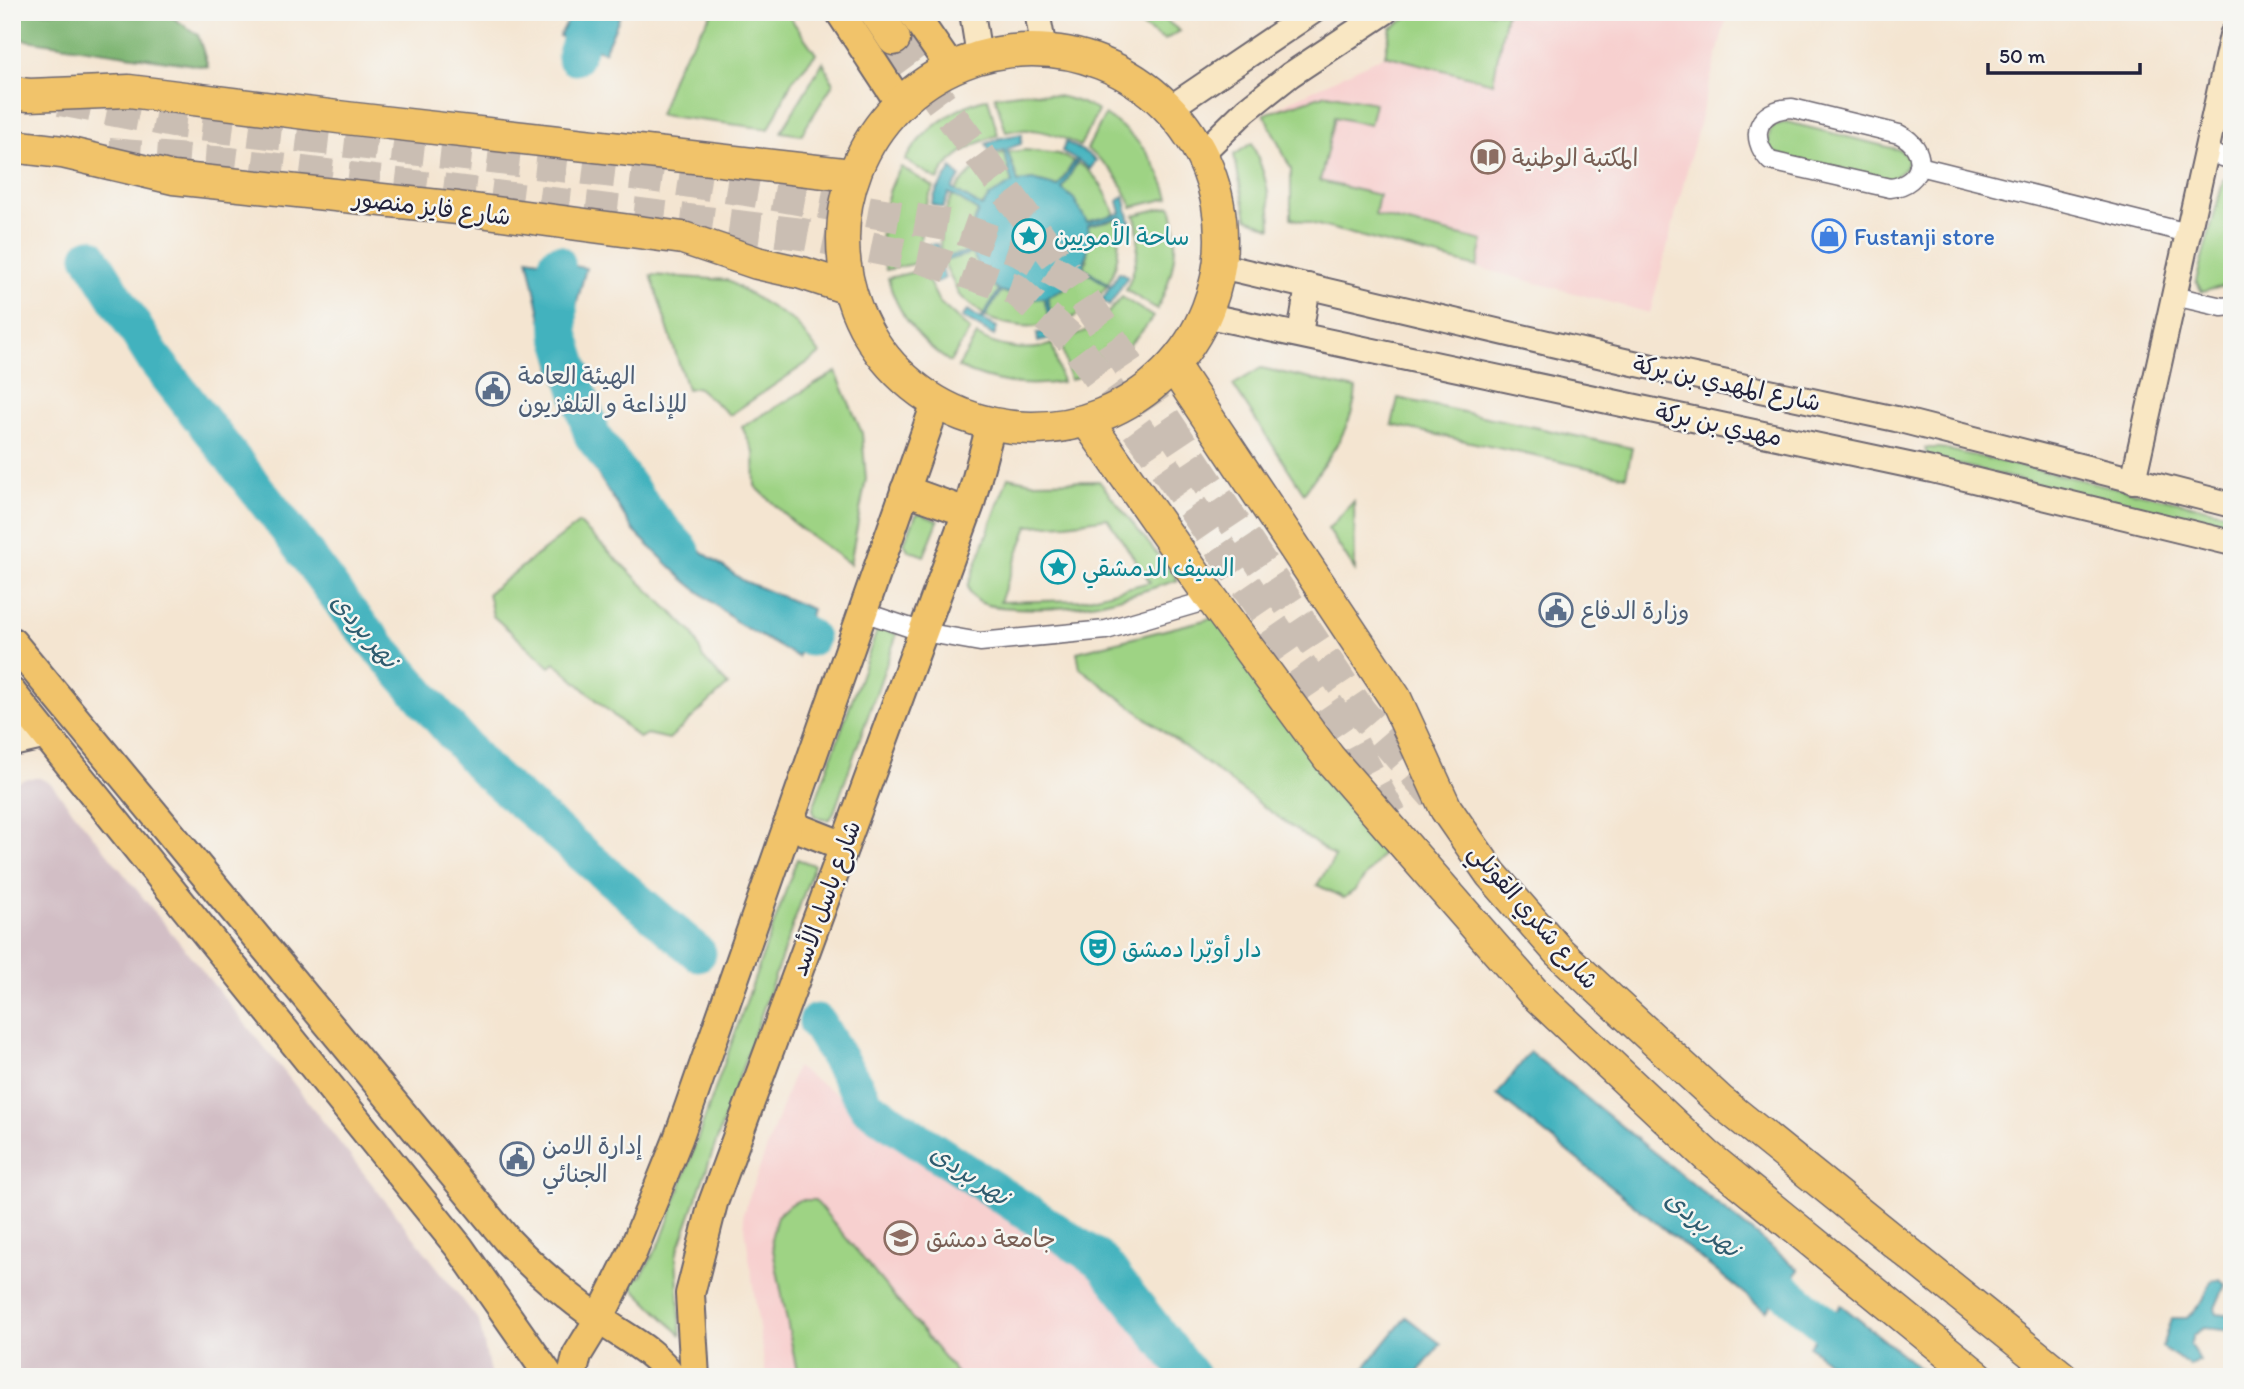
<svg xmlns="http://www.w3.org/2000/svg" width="2244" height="1389" font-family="Itim,'Playpen Sans Arabic',sans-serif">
  <rect width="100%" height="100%" fill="#f6f6f2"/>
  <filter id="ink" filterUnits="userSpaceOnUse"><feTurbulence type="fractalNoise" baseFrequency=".0143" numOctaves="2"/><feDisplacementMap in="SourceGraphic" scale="14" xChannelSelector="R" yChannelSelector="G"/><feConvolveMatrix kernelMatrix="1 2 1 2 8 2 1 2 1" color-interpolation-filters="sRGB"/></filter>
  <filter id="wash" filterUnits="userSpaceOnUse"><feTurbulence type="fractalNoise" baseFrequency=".00686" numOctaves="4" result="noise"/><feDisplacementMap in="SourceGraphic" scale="28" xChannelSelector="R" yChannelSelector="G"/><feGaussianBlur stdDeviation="1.57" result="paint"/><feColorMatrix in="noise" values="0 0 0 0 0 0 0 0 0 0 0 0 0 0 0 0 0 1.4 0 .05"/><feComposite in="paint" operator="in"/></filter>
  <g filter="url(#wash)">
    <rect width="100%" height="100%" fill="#f4e5d1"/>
    <g fill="#f7d0cf">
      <polygon points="1417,12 1728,12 1650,313 1291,218 1291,169 1264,114 1385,55 1391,28"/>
      <polygon points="796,1067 1091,1262 1181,1377 766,1377 743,1214"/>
    </g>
    <polygon fill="#d2bec5" points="28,778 40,778 51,784 290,1079 479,1321 491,1377 12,1377 12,784"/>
    <g fill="#9ed384" stroke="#607a60" stroke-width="2" fill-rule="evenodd">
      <polygon points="713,12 786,12 816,54 792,81 769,129 659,115 676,68"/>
      <polygon points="1119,12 1155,12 1180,31 1164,40"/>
      <polygon points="1417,12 1506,12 1493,83 1385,55 1391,28"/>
      <polygon points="823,62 833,84 801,135 781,132"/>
      <path d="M 1027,92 C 1052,94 1076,98 1098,111 L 1080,146 C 1055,133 1033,126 1006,132 L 995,96 Z"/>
      <polygon points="1327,94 1375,103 1370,125 1335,117 1320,181 1379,195 1375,215 1483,241 1477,267 1291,218 1291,169 1264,114"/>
      <path d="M 988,98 L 998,135 C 975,143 948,156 938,180 L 905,160 C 921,131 956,106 988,98 Z"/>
      <path d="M 1105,115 C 1135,133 1160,164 1169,198 L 1132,207 C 1121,179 1111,167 1087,149 Z"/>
      <path d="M 1787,122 L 1900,150 L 1909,158 L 1906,168 L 1891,180 L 1791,159 L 1768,150 C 1769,132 1767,126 1787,122 Z"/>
      <path d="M 1252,143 C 1266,176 1270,192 1271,228 L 1247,218 L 1234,155 Z"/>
      <polygon points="1025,150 1059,154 1074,161 1058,187 1033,180 1018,182 1008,152"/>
      <path d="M 1005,152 L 1012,184 L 991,196 L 981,207 L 955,191 C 968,172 983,160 1005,152 Z"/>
      <path d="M 1077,163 C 1096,171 1109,197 1115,215 L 1087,222 L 1062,189 Z"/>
      <path d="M 901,167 L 934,187 C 919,210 919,235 922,262 L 886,270 C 876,238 883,195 901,167 Z"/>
      <polygon points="2224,179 2232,182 2232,284 2202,292 2196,281"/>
      <path d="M 952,195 L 978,211 L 972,229 L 972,251 L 941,258 C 938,235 943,216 952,195 Z"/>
      <path d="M 1171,206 C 1181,241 1173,278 1157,309 L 1126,290 C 1136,269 1143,237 1134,215 Z"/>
      <path d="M 1117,219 C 1120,240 1119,265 1108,284 L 1083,267 L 1087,260 L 1088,225 Z"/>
      <path d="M 973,253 C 978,269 985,280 1000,289 L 984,315 L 959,295 L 943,261 Z"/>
      <path d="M 1082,269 L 1108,285 C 1092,304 1078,319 1054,325 L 1047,297 L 1063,290 Z"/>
      <path d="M 923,270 L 939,302 L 970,330 L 950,362 C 920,343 896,312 888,278 Z"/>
      <polygon points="651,275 727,280 795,322 820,354 730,415 697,387 687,389"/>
      <path d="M 1001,291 L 1025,299 L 1044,298 L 1051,326 C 1028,328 1006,326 985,317 Z"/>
      <path d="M 1122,297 L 1153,317 C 1132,348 1105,367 1070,380 L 1061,342 L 1096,326 Z"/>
      <path d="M 977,335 C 996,348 1030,353 1052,344 L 1062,382 C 1024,388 993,383 958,367 Z"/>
      <path d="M 1261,368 L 1356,389 C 1354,428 1325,462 1304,493 L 1233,385 Z"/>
      <polygon points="836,372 862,433 866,479 850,564 797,526 755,486 754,452 742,427"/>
      <polygon points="1398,398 1632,448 1626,476 1392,425"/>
      <polygon points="1925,448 1940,448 2232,514 2232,533 1928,457"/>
      <path d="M 1008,477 L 1032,482 L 1099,481 L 1178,580 C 1117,600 1078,612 1013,608 C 996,607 972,607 968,586 ZM 1107,518 L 1150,582 L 1081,600 L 1000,602 L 1028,526 L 1067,524 Z"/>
      <polygon points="1354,501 1355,570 1328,529"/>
      <polygon points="920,513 938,521 924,556 908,550 904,543 916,515"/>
      <polygon points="579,523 693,633 703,658 728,685 669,739 647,734 639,738 555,663 550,667 493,616 488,593"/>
      <polygon points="1217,617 1384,852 1355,890 1344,898 1317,885 1335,857 1268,810 1080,668 1077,652"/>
      <polygon points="878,628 897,634 833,815 828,820 814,816 813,808"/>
      <polygon points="797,859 814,865 676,1256 681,1335 630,1285 632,1281 641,1276 661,1241"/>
      <polygon points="800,1200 815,1200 960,1377 798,1377 771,1239 777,1216 789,1205"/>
    </g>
    <polygon fill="#7eb572" stroke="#506c56" stroke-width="2" points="12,12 165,12 198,35 208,67 12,38"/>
    <g fill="#43b2be" stroke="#326a7c" stroke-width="2">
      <polygon points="574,12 622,12 604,52 559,36"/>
      <path d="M 1022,134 L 1021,144 L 1007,149 L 1018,182 L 1033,180 L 1058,187 L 1076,159 L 1062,151 L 1066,142 L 1088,154 L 1096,161 L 1090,169 L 1078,160 L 1062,189 L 1074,199 L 1087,222 L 1121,213 L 1118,201 L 1124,196 L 1132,231 L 1123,232 L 1122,217 L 1088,225 L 1090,241 L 1083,267 L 1111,286 L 1119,272 L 1128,276 L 1109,306 L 1102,300 L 1110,287 L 1082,269 C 1074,284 1062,290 1047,297 L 1055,330 L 1070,324 L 1073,333 L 1038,342 L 1037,333 L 1052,331 L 1044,298 L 1025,299 L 1001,291 L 983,320 L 997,327 L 994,336 L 962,317 L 968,310 L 981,319 L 999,290 C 986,280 978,269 973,253 L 940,262 L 945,278 L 936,283 C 929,271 926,259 925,245 L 937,244 L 939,258 L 972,251 L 972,229 L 978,211 L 949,193 L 943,208 L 931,204 L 937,190 L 952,168 L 960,177 L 952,189 L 982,207 L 990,196 L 1012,183 L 1004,150 L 991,154 L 986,144 L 1000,138 Z"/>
      <polygon points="528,258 586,268 565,348 592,435 649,515 744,581 812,609 798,657 739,624 682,578 634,531 585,454 552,370"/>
      <polygon points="1530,1052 1799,1270 1766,1311 1497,1095"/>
      <polygon points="2220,1279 2225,1285 2215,1308 2217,1313 2232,1315 2232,1331 2204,1328 2193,1335 2190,1345 2200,1360 2190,1366 2162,1347 2171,1318 2187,1318 2203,1301 2211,1281"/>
      <polygon points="1841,1305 1930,1377 1846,1377 1809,1346"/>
      <polygon points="1406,1317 1441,1344 1414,1377 1357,1377"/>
    </g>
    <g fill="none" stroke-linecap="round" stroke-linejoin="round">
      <g stroke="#43b2be" stroke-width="37">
        <polyline points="575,57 590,12"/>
        <polyline points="90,256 153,357 282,522 348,611 484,769 698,953"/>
        <polyline points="557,263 560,334 592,435 649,515 682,551"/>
        <polyline points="763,609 810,638"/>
        <polyline points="817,1022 867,1106 1101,1261 1192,1377"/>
        <polyline points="1745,1258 1888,1377"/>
      </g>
    </g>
  </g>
  <g filter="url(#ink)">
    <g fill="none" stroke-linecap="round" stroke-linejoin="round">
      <g stroke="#cabeb3" stroke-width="32" stroke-dasharray="32 16" stroke-linecap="butt">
        <polyline points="894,39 1066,272"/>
        <polyline points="60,100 173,122 649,176 746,190 952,226 1014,248 1073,282 1360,711 1438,800"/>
        <polyline points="109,154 230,163 802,234 919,257 1015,289 1071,339 1153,450 1347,733 1398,828"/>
      </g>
      <defs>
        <g id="street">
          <path d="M 1792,108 L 1899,134 C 1930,149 1925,184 1890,188 L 1770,161 C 1747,136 1758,109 1792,108 Z"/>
          <polyline points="2206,152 2232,160"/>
          <polyline points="1919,166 2188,233"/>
          <polyline points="2174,296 2222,307 2232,306"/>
          <polyline points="863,612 923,632 980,642 1106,630 1212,599"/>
        </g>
        <g id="secondary">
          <polyline points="972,12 979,56"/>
          <polyline points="1037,12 1044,49"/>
          <polyline points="1170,108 1312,12"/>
          <polyline points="1202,153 1246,110 1290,75 1385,12"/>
          <polyline points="1221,266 1624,361 1896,419 2232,505"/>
          <polyline points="1204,315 1932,470 2232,543"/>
          <polyline points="1300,334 1308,286"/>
          <polyline points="2133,481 2232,35"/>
          <polyline points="12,744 47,736"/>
        </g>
        <g id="primary">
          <polyline points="840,12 899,102"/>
          <polyline points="912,12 950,67"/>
          <polyline points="905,490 966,512"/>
          <path d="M 12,642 L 508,1241 C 537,1272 564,1294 599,1319 C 624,1337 655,1351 672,1377"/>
          <polyline points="12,693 459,1247 550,1377"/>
          <polyline points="788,824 844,846"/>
          <polyline points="572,1377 577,1355 599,1319 633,1251 678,1139 936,403"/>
          <polyline points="695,1377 690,1294 713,1203 970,504 991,425"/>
        </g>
        <g id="highway">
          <polyline points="876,12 894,39"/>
          <circle cx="1032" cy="239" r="189"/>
          <polyline points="12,93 29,95 129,91 346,118 852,175"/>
          <polyline points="12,146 62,152 173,178 458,208 683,238 757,263 802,273 848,288"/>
          <polyline points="1174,367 1395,698 1446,809 1491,874 1559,952 1720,1101 2062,1377"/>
          <polyline points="1087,421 1212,599 1329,758 1534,993 1706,1155 1978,1377"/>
        </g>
      </defs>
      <use href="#street" stroke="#6c6670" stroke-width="21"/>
      <use href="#secondary" stroke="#6c6670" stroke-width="28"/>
      <use href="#primary" stroke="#6c6670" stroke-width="32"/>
      <use href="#highway" stroke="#6c6670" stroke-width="35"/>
      <use href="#street" stroke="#fff" stroke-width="18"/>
      <use href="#secondary" stroke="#f9e7c3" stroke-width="24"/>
      <use href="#primary" stroke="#f1c36a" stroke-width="28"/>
      <use href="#highway" stroke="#f1c36a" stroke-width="32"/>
    </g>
  </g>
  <defs>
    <symbol id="library-ring" viewBox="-11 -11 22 22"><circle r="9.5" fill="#f6f6f2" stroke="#8d6e63" stroke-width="1.5"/><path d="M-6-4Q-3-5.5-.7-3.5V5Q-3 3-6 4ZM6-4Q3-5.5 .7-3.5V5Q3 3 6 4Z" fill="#8d6e63"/></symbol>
    <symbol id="sight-ring" viewBox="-11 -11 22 22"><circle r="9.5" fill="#f6f6f2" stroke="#0f9aa8" stroke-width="1.5"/><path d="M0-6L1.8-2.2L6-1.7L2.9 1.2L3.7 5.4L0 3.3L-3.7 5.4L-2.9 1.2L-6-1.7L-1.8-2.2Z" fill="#0f9aa8"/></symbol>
    <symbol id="shop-ring" viewBox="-11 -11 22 22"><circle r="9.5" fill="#f6f6f2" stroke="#3f7fe0" stroke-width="1.5"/><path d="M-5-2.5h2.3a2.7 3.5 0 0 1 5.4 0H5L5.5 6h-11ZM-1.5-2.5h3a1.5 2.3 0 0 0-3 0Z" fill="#3f7fe0"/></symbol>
    <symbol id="civic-ring" viewBox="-11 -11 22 22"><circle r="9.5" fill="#f6f6f2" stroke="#5c6f8a" stroke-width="1.5"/><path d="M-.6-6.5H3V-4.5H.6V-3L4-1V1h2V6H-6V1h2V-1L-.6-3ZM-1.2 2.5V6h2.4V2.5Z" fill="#5c6f8a"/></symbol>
    <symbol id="theatre-ring" viewBox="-11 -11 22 22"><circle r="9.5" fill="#f6f6f2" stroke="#0f9aa8" stroke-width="1.5"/><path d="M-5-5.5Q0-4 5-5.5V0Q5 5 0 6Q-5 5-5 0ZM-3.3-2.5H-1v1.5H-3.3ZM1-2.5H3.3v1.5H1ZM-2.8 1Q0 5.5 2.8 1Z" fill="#0f9aa8"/></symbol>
    <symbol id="university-ring" viewBox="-11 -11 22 22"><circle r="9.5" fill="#f6f6f2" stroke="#8d6e63" stroke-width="1.5"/><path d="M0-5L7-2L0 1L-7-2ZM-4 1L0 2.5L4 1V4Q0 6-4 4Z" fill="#8d6e63"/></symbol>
  </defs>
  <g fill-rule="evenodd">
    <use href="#library-ring" x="1469" y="138" width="38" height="38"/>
    <use href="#sight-ring" x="1010" y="217" width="38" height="38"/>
    <use href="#shop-ring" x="1810" y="217" width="38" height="38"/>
    <use href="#civic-ring" x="474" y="370" width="38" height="38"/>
    <use href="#sight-ring" x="1039" y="548" width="38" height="38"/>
    <use href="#civic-ring" x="1537" y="591" width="38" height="38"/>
    <use href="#theatre-ring" x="1079" y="929" width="38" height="38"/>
    <use href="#civic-ring" x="498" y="1140" width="38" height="38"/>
    <use href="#university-ring" x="882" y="1219" width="38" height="38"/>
  </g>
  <g text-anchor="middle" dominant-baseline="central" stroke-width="5" stroke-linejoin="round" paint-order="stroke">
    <g font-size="24" fill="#785e54" stroke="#f6f6f2" text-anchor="start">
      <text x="1512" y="157">المكتبة الوطنية</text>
      <text x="926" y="1238">جامعة دمشق</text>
    </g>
    <g font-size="24" fill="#22223b" stroke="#f6f6f2">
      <text transform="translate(432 207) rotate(7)">شارع فايز منصور</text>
      <text transform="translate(1727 383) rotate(12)">شارع المهدي بن بركة</text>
      <text transform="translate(1719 424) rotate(12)">مهدي بن بركة</text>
      <text transform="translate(825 898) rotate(-70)">شارع باسل الأسد</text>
      <text transform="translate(1534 916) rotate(49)">شارع شكري القوتلي</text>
    </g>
    <g font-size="24" fill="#0d838f" stroke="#f6f6f2" text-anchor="start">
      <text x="1054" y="236">ساحة الأمويين</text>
      <text x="1082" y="567">السيف الدمشقي</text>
      <text x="1122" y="948">دار أوبّرا دمشق</text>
    </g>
    <g font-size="24" fill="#366cbe" stroke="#f6f6f2" text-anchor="start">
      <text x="1854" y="236">Fustanji store</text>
    </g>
    <g font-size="24" fill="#4e5e75" stroke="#f6f6f2" text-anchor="start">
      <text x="518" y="375">الهيئة العامة<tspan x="518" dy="28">للإذاعة و التلفزيون</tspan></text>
      <text x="1580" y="610">وزارة الدفاع</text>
      <text x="542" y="1145">إدارة الامن<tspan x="542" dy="28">الجنائي</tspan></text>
    </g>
    <g font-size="26" font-style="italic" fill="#2f5c6f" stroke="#f6f6f2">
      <text transform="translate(365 630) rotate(50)">نهر بردى</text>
      <text transform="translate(970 1174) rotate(34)">نهر بردى</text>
      <text transform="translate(1703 1223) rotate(40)">نهر بردى</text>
    </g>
  </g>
  <rect width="2244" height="1389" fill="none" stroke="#f6f6f2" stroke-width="42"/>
  <path d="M1988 63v10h152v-10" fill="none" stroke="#22223b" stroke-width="3.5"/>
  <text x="1999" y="63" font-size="21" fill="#22223b" stroke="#f6f6f2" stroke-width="5" paint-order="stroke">50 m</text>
</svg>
